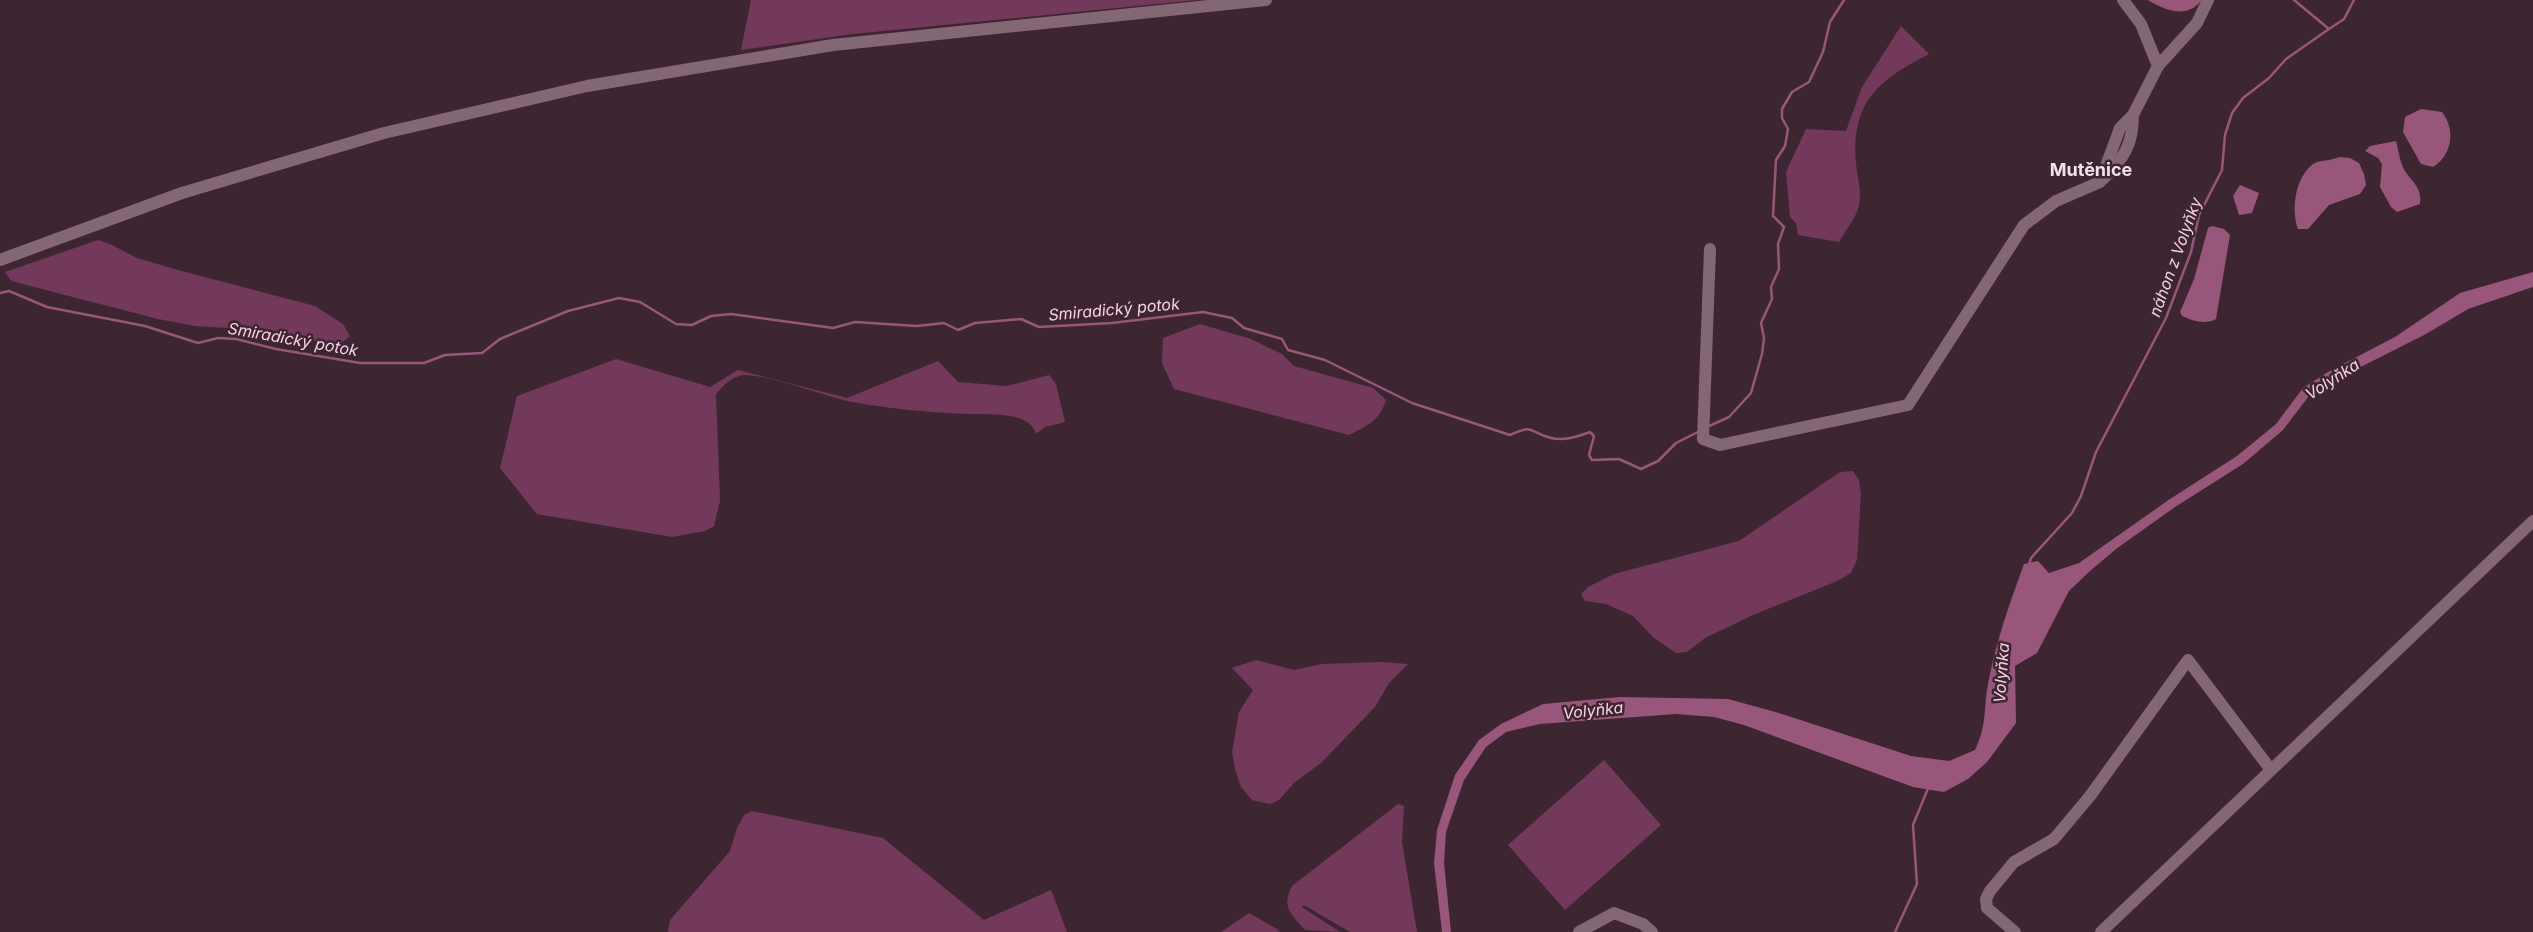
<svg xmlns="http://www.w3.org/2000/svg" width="2533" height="932" font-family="Inter,sans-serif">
  <rect width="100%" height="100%" fill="#3d2632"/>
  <g fill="#73395a">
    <polygon points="751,0 1197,0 853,34 741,50"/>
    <path d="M 1901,26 L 1929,54 C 1879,80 1851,101 1856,163 C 1857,178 1862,189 1859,205 C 1857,217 1845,231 1839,242 L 1798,235 L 1796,223 L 1790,217 L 1786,172 L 1806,129 L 1846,131 L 1862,87 Z"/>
    <polygon points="98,240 110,244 137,258 178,270 315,306 343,324 350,336 338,346 258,330 195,326 158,319 11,281 5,272"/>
    <path d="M 1200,324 L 1251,339 L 1282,354 L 1294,366 L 1373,388 L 1386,400 C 1379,422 1368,425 1349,435 L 1174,389 L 1162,363 L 1163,338 Z"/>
    <path d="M 616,359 L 710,387 L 738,370 L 847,398 L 938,361 L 958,382 L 1007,386 L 1049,375 L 1056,384 L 1065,422 L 1045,427 L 1036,434 C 1029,411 991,415 972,414 C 934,413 879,408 843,400 C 820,394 764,374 744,375 C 732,376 724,385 716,394 L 720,501 L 714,526 L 705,531 L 672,537 L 537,514 L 500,468 L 517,396 Z"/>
    <polygon points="1853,471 1859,480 1861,494 1857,560 1851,573 1837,581 1753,615 1705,638 1687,652 1676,653 1654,638 1633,616 1606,604 1585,601 1581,594 1588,587 1614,574 1739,541 1840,472"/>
    <polygon points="1256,660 1294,670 1321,664 1381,662 1408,664 1389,683 1375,707 1321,763 1295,782 1279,800 1270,804 1252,800 1241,787 1235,769 1232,752 1239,712 1253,690 1232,668"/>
    <polygon points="1604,760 1661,825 1565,910 1508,845"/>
    <path d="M 1398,804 L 1404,806 L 1402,842 L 1417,932 L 1350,932 L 1304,905 L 1302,907 L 1340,932 L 1305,930 C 1291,914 1281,907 1292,886 Z"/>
    <polygon points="752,811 883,838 984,920 1051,890 1067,932 668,932 670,920 730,851 737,828 744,815"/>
    <polygon points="1249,913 1279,930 1278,932 1221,932"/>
  </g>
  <g fill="#97567a">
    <path d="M 2148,0 L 2202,0 C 2187,19 2166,11 2148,0 Z"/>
    <path d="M 2421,109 L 2442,112 C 2456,130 2452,155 2433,167 L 2421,164 L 2403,132 L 2405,117 Z"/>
    <path d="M 2396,141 C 2398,148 2399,157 2402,165 C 2407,179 2423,185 2420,204 L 2397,212 L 2391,207 L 2380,187 L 2382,164 L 2378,158 L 2365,151 L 2370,146 Z"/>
    <path d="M 2339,157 L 2350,158 L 2359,163 L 2364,174 L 2366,185 L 2360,194 L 2329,205 L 2308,229 L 2298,229 C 2291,209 2295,178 2313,164 C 2319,160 2331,161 2339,157 Z"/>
    <polygon points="2240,185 2259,193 2252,213 2239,215 2233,196"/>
    <path d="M 2212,226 L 2224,229 L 2230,235 L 2216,319 C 2205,325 2193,321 2182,316 L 2180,312 L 2194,279 L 2208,228 Z"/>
    <path d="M 2533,272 L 2533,287 L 2468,309 L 2426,334 L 2333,381 L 2309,396 L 2283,430 L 2243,464 L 2175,507 L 2116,549 L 2090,571 L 2069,591 L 2037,653 L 2015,666 L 2016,723 L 1987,762 L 1968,779 L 1944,792 L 1913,787 L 1744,725 L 1714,717 L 1676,714 L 1540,724 L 1506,732 L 1486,747 L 1464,780 L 1446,832 L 1444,863 L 1451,932 L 1442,932 L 1434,863 L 1437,830 L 1455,775 L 1479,740 L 1501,724 L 1543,704 L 1620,697 L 1728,699 L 1779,713 L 1911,756 L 1949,761 L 1975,750 C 1988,724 1983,705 1989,679 C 1997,639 2010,602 2024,564 L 2038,561 L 2049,573 L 2079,563 L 2170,499 L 2237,456 L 2276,424 L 2303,388 L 2328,372 L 2395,337 L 2460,293 Z"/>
  </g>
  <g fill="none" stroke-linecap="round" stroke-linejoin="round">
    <g stroke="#97567a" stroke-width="2.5">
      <polyline points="2294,0 2329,29 2344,19 2354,0"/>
      <path d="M 0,293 L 9,291 L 47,307 L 145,326 L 198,343 L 218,338 L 236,339 L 276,349 L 360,363 L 424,363 L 445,355 L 482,353 L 500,339 L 568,311 L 619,298 L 640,302 L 676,324 L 692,325 L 711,316 L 731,314 L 833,328 L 855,322 L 917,326 L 944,323 L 958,330 L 975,323 L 1021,319 L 1039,327 L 1112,323 L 1203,312 L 1232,318 L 1244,328 L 1282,339 L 1288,350 L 1325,360 L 1412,403 L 1510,435 C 1535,423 1529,433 1551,438 C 1564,441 1577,437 1590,432 L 1594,436 L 1589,455 L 1592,460 L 1619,459 L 1641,469 L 1658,461 L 1676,443 L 1700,431"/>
      <polyline points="1707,427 1729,417 1751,393 1762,354 1764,338 1761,323 1772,299 1771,287 1779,269 1778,244 1784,227 1773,216 1776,160 1785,146 1788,129 1782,118 1782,109 1792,92 1809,82 1823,52 1830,22 1844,0"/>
      <polyline points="2029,565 2031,558 2072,513 2081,496 2096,452 2166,318 2191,252 2199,215 2222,170 2225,135 2232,113 2243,98 2269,78 2286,59 2329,29"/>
      <polyline points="1895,932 1917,884 1913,825 1929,786"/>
    </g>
    <g stroke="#836775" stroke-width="12">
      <polyline points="2158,66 2197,23 2208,0"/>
      <path d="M 2103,179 C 2124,158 2133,145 2133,115"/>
      <polyline points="1710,249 1703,439 1720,445 1908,405 2024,225 2056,201 2100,182 2120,128 2133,115 2158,66 2141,24 2123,0"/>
      <polyline points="0,260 182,193 384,133 587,86 833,45 1266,0"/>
      <polyline points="1579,932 1614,913 1643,924 1652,932"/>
      <polyline points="2015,932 1987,908 1986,899 1990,891 2014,862 2054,839 2090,796 2188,660 2271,770"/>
      <polyline points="2101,932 2533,521"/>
    </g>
  </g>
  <g text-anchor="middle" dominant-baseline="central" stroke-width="5" stroke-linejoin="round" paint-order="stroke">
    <g font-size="16" font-style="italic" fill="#f8d1e4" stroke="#3d2632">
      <text transform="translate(2175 257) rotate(-70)">náhon z Volyňky</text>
      <text transform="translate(1114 309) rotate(-5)">Smiradický potok</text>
      <text transform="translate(293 339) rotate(10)">Smiradický potok</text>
      <text transform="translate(2332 379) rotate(-33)">Volyňka</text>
      <text transform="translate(2001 673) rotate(-86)">Volyňka</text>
      <text transform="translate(1593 710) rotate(-6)">Volyňka</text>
    </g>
    <g font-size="18" font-weight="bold" fill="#f2e2ea" stroke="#3d2632">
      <text x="2091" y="169">Mutěnice</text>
    </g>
  </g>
</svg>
